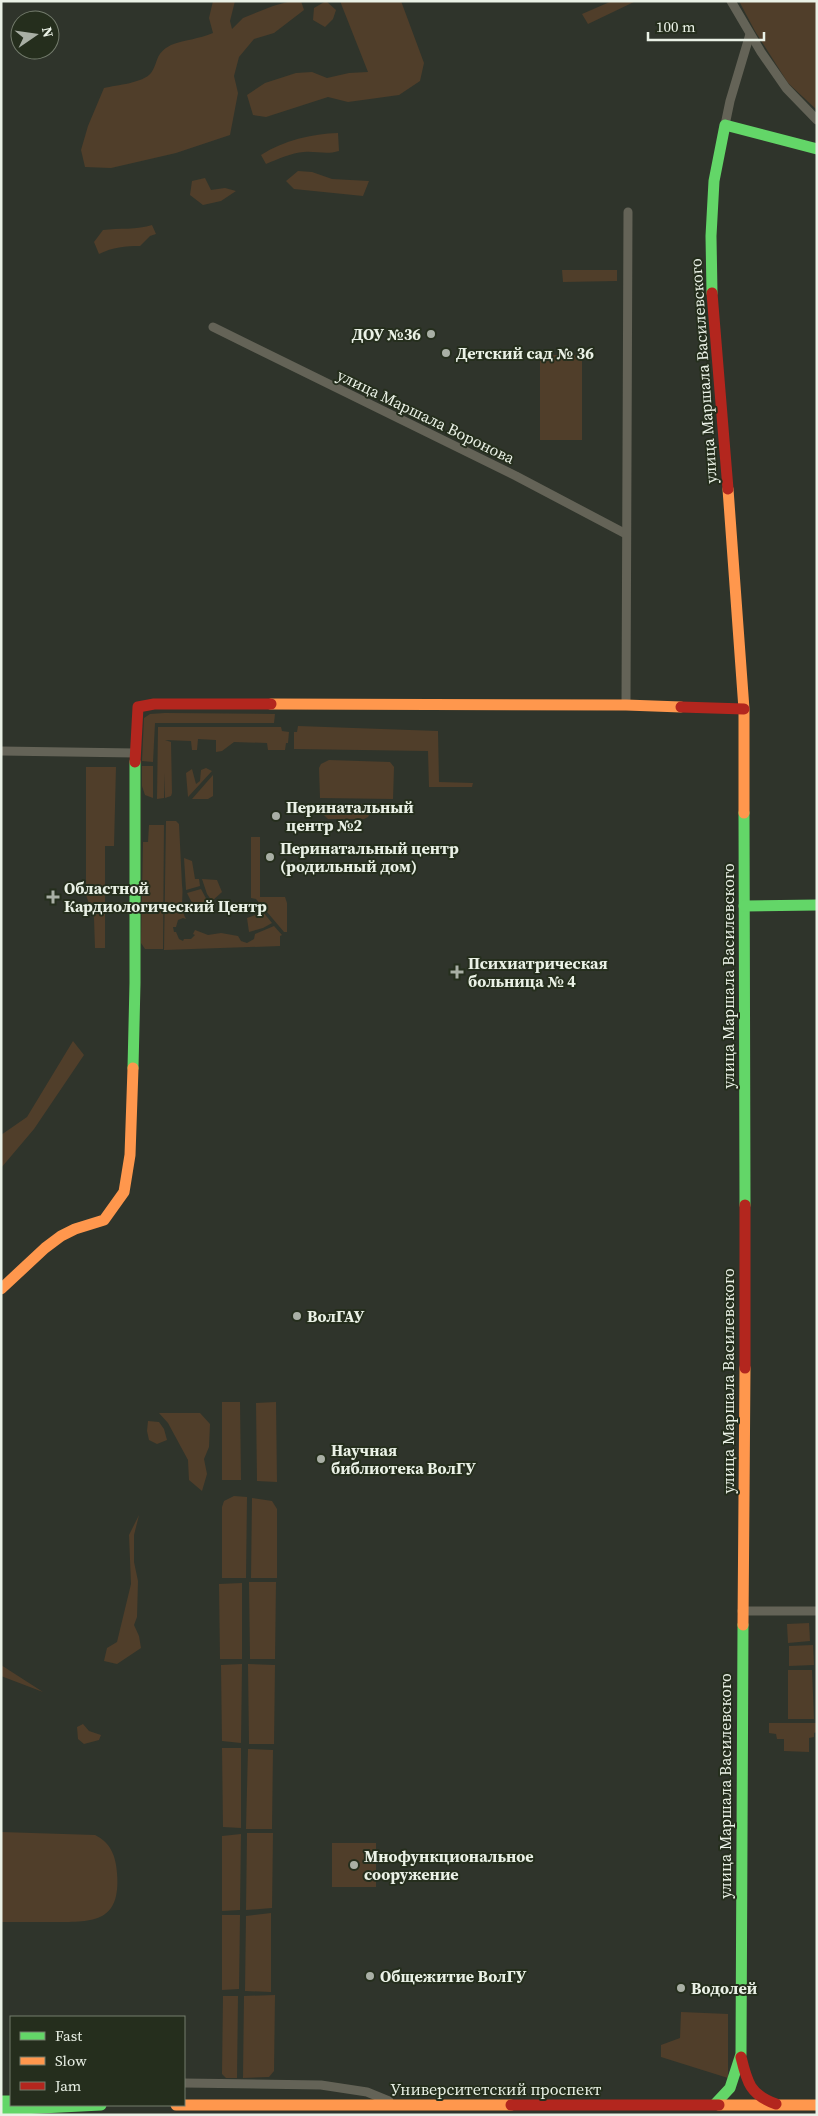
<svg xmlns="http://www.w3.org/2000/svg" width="818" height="2116" font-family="'Source Serif 4',serif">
  <rect width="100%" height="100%" fill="#2f342b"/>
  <g fill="#503e2a">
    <path d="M 213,1 L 235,1 L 230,21 L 232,29 L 243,18 L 273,6 L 291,1 L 301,1 L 304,10 L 274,33 L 254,39 L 239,57 L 234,76 L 238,93 L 230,135 L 176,153 L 111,168 L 85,167 L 81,150 L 88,126 L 104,88 C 117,85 143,83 151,73 C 159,62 154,54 171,45 C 184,40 199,39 213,33 L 209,18 Z"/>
    <polygon points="326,1 336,10 333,19 325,27 313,20 314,8"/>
    <polygon points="340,1 401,1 424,63 420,81 399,95 348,102 328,97 266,117 253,115 247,95 265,83 296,73 312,72 327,78 349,73 368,72"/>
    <polygon points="612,1 636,1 588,24 582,14"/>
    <polygon points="739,1 817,1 817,110 788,83 755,31"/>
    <path d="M 338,133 L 339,151 C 326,155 317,151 304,152 C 291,153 278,159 266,164 L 261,155 C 284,140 312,134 338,133 Z"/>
    <polygon points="298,171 312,172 332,179 369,181 363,196 294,189 286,181"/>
    <polygon points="205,178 211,190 225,188 236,191 221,201 203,205 190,195 192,181"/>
    <path d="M 152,225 L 156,234 L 150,236 L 140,246 C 125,246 113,247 99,254 L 94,242 L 103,230 C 118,228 138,230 152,225 Z"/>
    <polygon points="562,270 617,270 617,281 563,282"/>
    <rect x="540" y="355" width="42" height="85"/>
    <polygon points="165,713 275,714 274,723 155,723 153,762 142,761 144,718 150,714"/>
    <polygon points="298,726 438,731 439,782 473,783 472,787 429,787 428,751 294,749 294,732 297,732"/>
    <polygon points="158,727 281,727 282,731 289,732 288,743 286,743 285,750 268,750 267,743 234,742 222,751 216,752 216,740 198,739 197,750 192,750 191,741 165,740 171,742 172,793 171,796 165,798 164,773 164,798 157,799"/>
    <polygon points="329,760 390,762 394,767 393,799 320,798 319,768 321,764"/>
    <polygon points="142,766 153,766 153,798 145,795 142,786"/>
    <polygon points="86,767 116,767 114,846 105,846 105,948 95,948 94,918 86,895"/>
    <polygon points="206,768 212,771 188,797 186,773 192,769 196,784 200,781 201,770"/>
    <polygon points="213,775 213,796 208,799 192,799"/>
    <polygon points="325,804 395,804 395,808 389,813 370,813 368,817 364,819 328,819 323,814"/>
    <path d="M 166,821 L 176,821 L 179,824 L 182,885 C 184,897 179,907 186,919 L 183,918 L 178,920 L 176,927 L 173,927 L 174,932 L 176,932 L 179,939 L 183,941 L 184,939 L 191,939 L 195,935 L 193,934 L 195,930 L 208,935 L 221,933 L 238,936 L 241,941 L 247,943 L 254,939 L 255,934 L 274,926 L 282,935 L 280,936 L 280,946 L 164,950 Z"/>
    <polygon points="149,825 164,825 163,949 145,949 141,943 143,842 148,842"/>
    <polygon points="251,837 260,837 260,897 285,897 287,903 287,932 284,932 256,899 251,898"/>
    <polygon points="184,858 192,861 195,879 199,879 200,886 186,890"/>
    <polygon points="202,879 217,880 222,892 212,901 207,894"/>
    <polygon points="201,889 209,904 204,909 195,909 187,893"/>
    <polygon points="263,912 272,923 263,928 249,932 247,918"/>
    <polygon points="73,1041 84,1055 34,1129 1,1168 1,1135 27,1117"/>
    <polygon points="222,1402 240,1402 241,1480 222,1480"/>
    <polygon points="276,1402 277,1482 257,1481 256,1403"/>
    <polygon points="159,1413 200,1413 210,1424 209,1447 204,1459 207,1474 202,1491 189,1480 188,1460 168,1423"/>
    <polygon points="148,1421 159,1422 164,1429 167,1440 157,1444 149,1440 147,1431"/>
    <polygon points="234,1496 247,1497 246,1578 222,1578 222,1507 224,1501"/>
    <polygon points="252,1498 272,1501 277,1509 277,1578 251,1578"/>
    <polygon points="139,1515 134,1535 134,1562 138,1581 137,1617 134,1625 139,1636 141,1648 117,1664 104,1661 107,1648 117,1642 131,1584 129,1535"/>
    <polygon points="249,1582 276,1582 275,1659 250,1659"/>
    <polygon points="242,1583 242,1659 220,1659 219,1584"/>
    <polygon points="809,1623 810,1641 788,1643 787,1624"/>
    <polygon points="813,1645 814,1665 789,1666 789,1646"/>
    <polygon points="242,1664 241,1743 222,1741 221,1665"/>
    <polygon points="248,1664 275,1665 274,1744 249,1744"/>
    <polygon points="1,1665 43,1692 1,1676"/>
    <polygon points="788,1670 812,1670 814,1719 788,1719"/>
    <polygon points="769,1723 817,1723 817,1732 814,1733 814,1737 809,1738 809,1752 784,1751 784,1739 777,1739 776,1734 769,1733"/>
    <polygon points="83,1724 89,1731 101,1735 99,1740 84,1744 78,1739 77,1727"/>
    <polygon points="222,1748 241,1748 241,1828 223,1827"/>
    <polygon points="248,1749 273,1750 272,1829 246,1829"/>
    <path d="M 1,1832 L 95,1835 C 110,1842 116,1856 117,1873 C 121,1922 94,1922 55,1922 C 37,1922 19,1922 1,1922 Z"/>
    <polygon points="247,1833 273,1833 272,1908 246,1910"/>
    <polygon points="241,1834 240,1910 222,1911 222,1836"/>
    <rect x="332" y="1843" width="44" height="44"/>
    <polygon points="271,1913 271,1992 245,1991 246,1916"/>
    <polygon points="240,1915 239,1989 222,1990 222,1915"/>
    <polygon points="275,1995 274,2071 269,2077 243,2078 244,1996"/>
    <polygon points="223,1996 238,1996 237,2078 226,2078 222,2074"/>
    <polygon points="681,2012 728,2014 728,2078 661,2057 661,2045 680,2038"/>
  </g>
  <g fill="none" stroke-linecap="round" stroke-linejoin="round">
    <g stroke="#646357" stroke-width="9">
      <polyline points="731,1 761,52 786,88 817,120"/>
      <polyline points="725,125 730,101 750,34"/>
      <polyline points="213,327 516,476 626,534"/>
      <polyline points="626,705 628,212"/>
      <polyline points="1,751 135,753"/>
      <polyline points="742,1611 817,1611"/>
      <polyline points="184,2083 321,2085 367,2092 389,2101"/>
    </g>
    <g stroke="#63d668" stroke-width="11">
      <polyline points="712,293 711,236 714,181 725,125 817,149"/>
      <polyline points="744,813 745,1205"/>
      <polyline points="744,906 817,905"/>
      <polyline points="133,1068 135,983 135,762"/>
      <polyline points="1,2101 11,2101"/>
      <polyline points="715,2104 730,2088 741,2054 743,1625"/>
      <polyline points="1,2110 101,2105"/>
    </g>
    <g stroke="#ff974d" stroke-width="11">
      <polyline points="728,489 744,709 744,813"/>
      <polyline points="271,704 626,705 681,707"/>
      <polyline points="1,1289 45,1248 61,1236 75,1229 104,1220 124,1192 130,1155 133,1068"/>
      <polyline points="743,1625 745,1368"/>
      <polyline points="176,2105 511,2105"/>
      <polyline points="719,2105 817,2105"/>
    </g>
    <g stroke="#b3261e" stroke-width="11">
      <polyline points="712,293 728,489"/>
      <polyline points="681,707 744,709"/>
      <polyline points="135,762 138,707 154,704 271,704"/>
      <polyline points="745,1368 745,1205"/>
      <path d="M 741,2057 C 747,2082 750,2095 776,2104"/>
      <polyline points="511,2105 719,2105"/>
    </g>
  </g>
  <g fill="#a9afa5" stroke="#252e1d" stroke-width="2">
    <circle cx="431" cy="334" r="5"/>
    <circle cx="446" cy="353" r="5"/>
    <circle cx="276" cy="816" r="5"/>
    <circle cx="270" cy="857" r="5"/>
    <path d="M50.5 889.5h5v5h5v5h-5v5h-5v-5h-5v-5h5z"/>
    <path d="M454.5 964.5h5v5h5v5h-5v5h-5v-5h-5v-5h5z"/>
    <circle cx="297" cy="1316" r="5"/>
    <circle cx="321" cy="1459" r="5"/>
    <circle cx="354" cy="1865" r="5"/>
    <circle cx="370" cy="1976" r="5"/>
    <circle cx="681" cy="1988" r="5"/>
  </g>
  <g text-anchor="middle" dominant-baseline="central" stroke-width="4" stroke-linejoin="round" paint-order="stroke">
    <g font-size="16" font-weight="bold" fill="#eaf1e6" stroke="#252e1d" text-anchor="start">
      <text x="421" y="334" text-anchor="end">ДОУ №36</text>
      <text x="456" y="353">Детский сад № 36</text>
      <text x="286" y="807">Перинатальный<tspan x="286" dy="18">центр №2</tspan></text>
      <text x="280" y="848">Перинатальный центр<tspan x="280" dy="18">(родильный дом)</tspan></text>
      <text x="64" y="888">Областной<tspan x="64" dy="18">Кардиологический Центр</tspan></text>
      <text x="468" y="963">Психиатрическая<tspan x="468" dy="18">больница № 4</tspan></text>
      <text x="307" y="1316">ВолГАУ</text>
      <text x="331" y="1450">Научная<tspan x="331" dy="18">библиотека ВолГУ</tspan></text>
      <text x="364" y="1856">Мнофункциональное<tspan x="364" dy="18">сооружение</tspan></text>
      <text x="380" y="1976">Общежитие ВолГУ</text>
      <text x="691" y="1988">Водолей</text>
    </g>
    <g font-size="16" fill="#eaf1e6" stroke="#252e1d">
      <text transform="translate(703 371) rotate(-94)">улица Маршала Василевского</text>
      <text transform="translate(426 416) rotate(26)">улица Маршала Воронова</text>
      <text transform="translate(728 976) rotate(-90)">улица Маршала Василевского</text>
      <text transform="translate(728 1381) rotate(-90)">улица Маршала Василевского</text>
      <text transform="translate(725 1786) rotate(-90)">улица Маршала Василевского</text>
      <text x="496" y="2089">Университетский проспект</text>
    </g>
  </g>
  <rect width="818" height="2116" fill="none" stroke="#eaf1e6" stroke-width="5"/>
  <rect x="10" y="2016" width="175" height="90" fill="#252e1d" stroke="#747c6d"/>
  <rect x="20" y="2032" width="25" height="8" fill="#63d668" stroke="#747c6d"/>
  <text x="55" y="2041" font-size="15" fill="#eaf1e6">Fast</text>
  <rect x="20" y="2057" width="25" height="8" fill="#ff974d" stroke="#747c6d"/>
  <text x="55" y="2066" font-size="15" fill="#eaf1e6">Slow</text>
  <rect x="20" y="2082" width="25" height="8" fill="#b3261e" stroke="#747c6d"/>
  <text x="55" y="2091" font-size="15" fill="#eaf1e6">Jam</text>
  <g transform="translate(35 35) rotate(77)"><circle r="24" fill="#252e1d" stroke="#747c6d"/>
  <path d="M0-4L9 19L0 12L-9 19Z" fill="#a9afa5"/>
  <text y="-8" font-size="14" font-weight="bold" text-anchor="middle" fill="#eaf1e6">N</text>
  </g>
  <path d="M648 32v8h116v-8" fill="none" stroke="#eaf1e6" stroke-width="2.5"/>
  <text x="656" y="32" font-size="15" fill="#eaf1e6" stroke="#252e1d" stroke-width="4" paint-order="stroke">100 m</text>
</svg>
